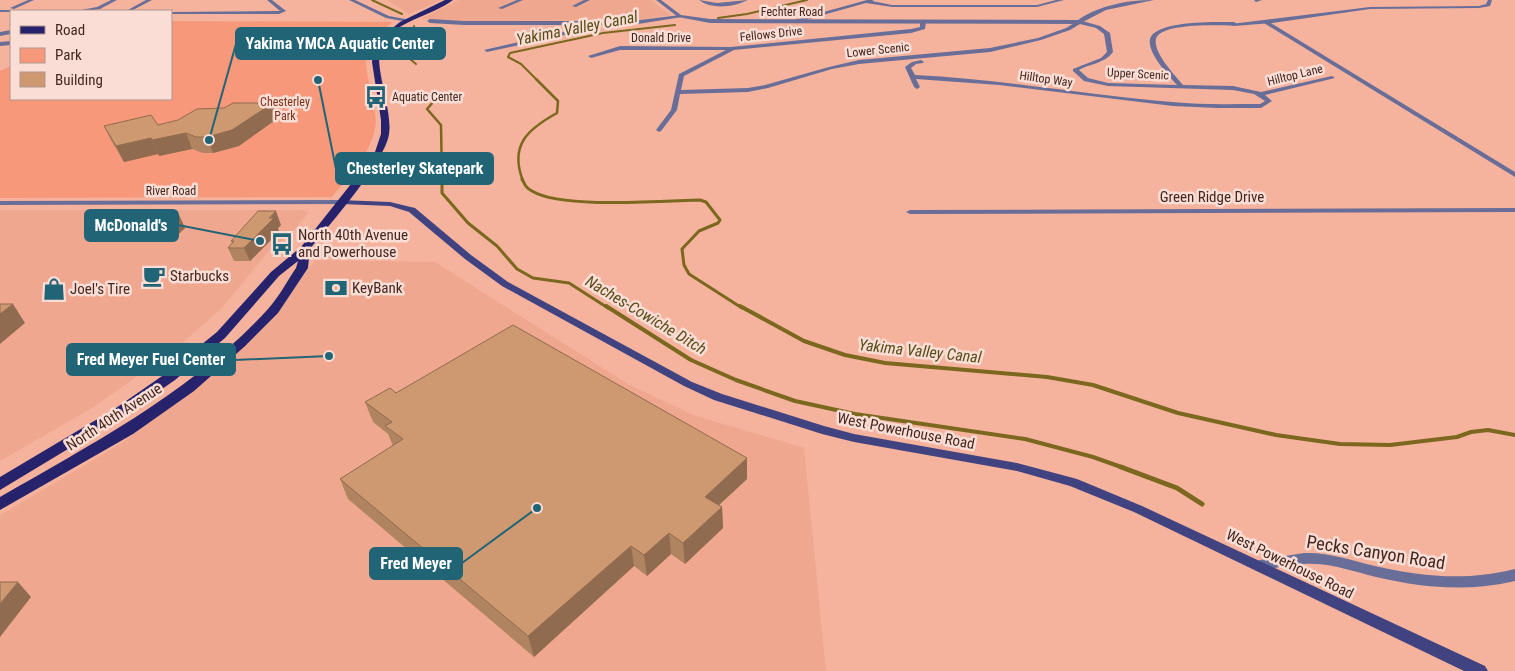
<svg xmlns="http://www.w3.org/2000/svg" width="1515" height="671" font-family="'Roboto Condensed',sans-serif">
  <rect width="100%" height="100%" fill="#f5b39e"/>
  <g fill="#f0a78f">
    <polygon points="387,0 441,0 409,14"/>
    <polygon points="459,0 651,0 670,15 636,20 466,21 420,19"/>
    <polygon points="0,210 302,210 309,212 289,236 273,246 221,309 173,351 92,408 0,461"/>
    <polygon points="315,260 435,262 628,384 693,415 804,448 826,671 0,671 0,515 122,443 215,372 278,312"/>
  </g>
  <path fill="#f8987a" d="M 171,21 L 393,22 C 386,28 375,35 370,42 C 357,66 380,103 375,129 C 369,156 349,176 332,197 L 0,198 L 0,71 L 11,66 L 11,99 L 171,99 Z"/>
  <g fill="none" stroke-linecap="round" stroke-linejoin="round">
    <g stroke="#7b671e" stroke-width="2">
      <polyline points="372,0 402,14"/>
      <polyline points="718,18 747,14 807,0"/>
      <polyline points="414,26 414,30 398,43 405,55 416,64"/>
      <polyline points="537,80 521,64 508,57 510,53 603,33 675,25"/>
    </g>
    <g stroke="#7b671e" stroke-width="2.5">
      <polyline points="442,181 441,125 427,109 435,100 446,95"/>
      <path d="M 523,181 C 509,145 528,129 557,113 L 558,101 L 536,79"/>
    </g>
    <g stroke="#7b671e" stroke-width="3">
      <polyline points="442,179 442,193 468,223 497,246 517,269 533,278 569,283 608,308"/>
      <path d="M 522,179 C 525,185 526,188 532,191 C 561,209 663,201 700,200 L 706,202 L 720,220 L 718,223 L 699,231 L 682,249 L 684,265 L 689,274 L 742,308"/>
    </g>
    <g stroke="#7b671e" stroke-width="4">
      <polyline points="606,306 691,360 736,380 795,401 855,414 1025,439 1093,457 1124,468"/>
      <polyline points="740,306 804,341 845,355 885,363 1047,377 1093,385 1178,413 1276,435 1340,444 1390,445 1457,437 1471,432 1488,430 1515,435"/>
    </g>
    <polyline stroke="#7b671e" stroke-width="5" points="1121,467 1177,488 1202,504"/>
    <g fill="#696e98" fill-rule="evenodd">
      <polygon points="28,0 34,0 14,9 10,8"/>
      <polygon points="111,0 117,0 100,9 88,11 0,12 0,10 81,10 97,7"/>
      <polygon points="146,0 152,0 131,11 126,11"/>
      <polygon points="267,0 272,0 286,11 279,14 171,14 171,12 280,11"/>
      <polygon points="517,0 523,0 502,9 498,8"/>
      <polygon points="584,0 590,0 576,7 572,6"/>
      <path d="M 699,0 L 717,3 L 748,0 C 734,7 712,10 699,0 Z"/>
      <polygon points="867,0 874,0 872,1 892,5 1037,5 1056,0 1064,0 1037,7 892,7 866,3 794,23 791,21"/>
      <polygon points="1254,0 1262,0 1256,2"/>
      <polygon points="680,15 682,17 632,25 464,25 430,23 427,21 430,19 464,21 632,21"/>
      <path d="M 923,20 L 926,22 L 925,29 L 911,33 L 734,50 L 684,76 L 681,90 L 748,88 L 765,85 L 829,67 L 859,60 L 990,48 L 1038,38 L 1066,28 L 1079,20 L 1100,26 L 1110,33 L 1113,52 C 1104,64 1091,63 1079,70 L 1088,78 L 1108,83 L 1177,85 C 1168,75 1147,53 1150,39 C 1155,20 1218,22 1234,22 L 1237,24 L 1234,26 C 1221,25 1159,23 1156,39 C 1153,53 1175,75 1183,85 L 1233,86 L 1261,92 L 1332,76 L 1335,78 L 1265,95 L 1272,101 L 1261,108 L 1217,108 L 1173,106 L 999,85 L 916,79 L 920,87 L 917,89 L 914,87 L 905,67 L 912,62 L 921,60 L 924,62 L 923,63 L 916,64 L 911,68 L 915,75 C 1001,79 1086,95 1172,102 C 1201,105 1230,104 1260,104 L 1265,101 L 1254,94 L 1233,90 L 1108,86 L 1084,81 L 1073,71 L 1073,69 L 1101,58 L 1107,52 L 1104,34 L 1096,28 L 1080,24 L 1070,30 L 1041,40 L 990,52 L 859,64 L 832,69 L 768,88 L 748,92 L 680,94 L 677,110 L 661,131 L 659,132 L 656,130 L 671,110 L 679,74 L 726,50 L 620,50 L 591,58 L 588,56 L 620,46 L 731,47 L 911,29 L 920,27 L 920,22 Z"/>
      <polygon points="1266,20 1515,172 1515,177 1264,23"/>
      <polygon points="594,25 596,28 487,52 484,50"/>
      <polygon points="11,30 11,34 0,36 0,32"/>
      <polygon points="11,41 11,45 0,46 0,42"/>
      <polygon points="1515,208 1515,212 910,214 906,212 910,210"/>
    </g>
    <g fill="#696e98" fill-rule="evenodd">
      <polygon points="349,0 355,0 389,16 411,20 408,22 386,18"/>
      <path d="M 656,0 L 661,0 L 681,15 L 710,19 L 1078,20 C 1100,5 1128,0 1154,0 L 1106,10 L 1079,24 L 710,23 L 678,17 Z"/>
      <polygon points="1488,0 1492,0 1490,6 1479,8 1370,9 1272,23 1234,26 1231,24 1370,7 1479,6 1486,4"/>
      <polygon points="342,200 346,202 345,204 0,205 0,201"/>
      <path d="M 1304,553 C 1328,552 1351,560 1375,566 C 1422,577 1468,581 1515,569 L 1515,581 C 1468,592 1423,588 1376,577 C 1355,572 1334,564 1313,564 C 1295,563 1277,567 1260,572 L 1255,570 L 1253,566 L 1255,562 L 1260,560 Z"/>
    </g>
    <polygon fill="#40437f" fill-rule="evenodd" points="339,200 390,202 415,208 471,255 508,282 692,382 722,394 824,426 854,434 1017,463 1077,479 1142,506 1485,666 1488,671 1464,671 1134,512 1070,486 1017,471 854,442 822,434 714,400 684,386 502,286 465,259 409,212 390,206 342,204 338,202"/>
    <path fill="#26236c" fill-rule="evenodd" d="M 445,0 L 453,0 C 431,17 394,20 381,47 C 373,65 393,111 389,134 C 385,162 330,224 310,249 L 308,268 L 278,313 L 244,347 L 194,391 L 133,434 L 0,510 L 0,497 C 95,442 193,391 268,309 C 279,297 287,281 296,268 L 298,261 L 279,276 L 225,338 L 175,380 L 126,414 L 0,490 L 0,477 L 116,408 L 165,374 L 217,332 L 271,272 L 301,247 L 374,155 L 381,134 L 381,120 L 372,62 L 374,48 L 385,34 L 400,22 Z"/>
  </g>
  <g fill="#b18461">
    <polygon points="278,118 239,146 213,153 203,153 192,149 159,156 158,154 124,162 112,142 104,126 158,125"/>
    <polygon points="170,215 179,215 185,228 171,241 120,241 113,228"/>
    <polygon points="281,225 278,228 279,232 250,261 234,261 228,248 232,243 231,241"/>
    <polygon points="396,393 747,479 719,505 722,507 723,528 685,564 671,554 647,576 634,566 534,657 348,499 340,479 393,446 388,434 373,422 365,402"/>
  </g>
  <g fill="#906b4f">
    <polygon points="273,103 278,118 239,146 213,153 207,137"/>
    <polygon points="186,133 192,149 159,156 152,140"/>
    <polygon points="151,138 158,154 124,162 116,146"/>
    <polygon points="276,211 281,225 278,228 279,232 250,261 244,248"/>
    <polygon points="169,213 172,220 179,215 185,228 171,241 164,228 166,215"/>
    <polygon points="13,304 25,323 0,344 0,314"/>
    <polygon points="747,458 747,479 706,517 705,497"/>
    <polygon points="722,507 723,528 685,564 683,543"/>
    <polygon points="669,533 671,554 647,576 644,555"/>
    <polygon points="631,546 634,566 534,657 528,636"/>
    <polygon points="18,582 31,597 0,637 0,604"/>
  </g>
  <g fill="#ce9971" stroke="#906b4f">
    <polygon points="233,103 273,103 232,130 207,137 196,137 186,133 152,140 151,138 116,146 104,126 151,115 158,125 178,120 197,109 224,108"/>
    <polygon points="258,211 276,211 269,218 274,218 244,248 228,248 234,241 231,241"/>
    <polygon points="131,213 169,213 166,215 179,215 164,228 113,228"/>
    <polygon points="0,304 13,304 0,314"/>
    <polygon points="513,325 747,458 705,497 722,507 683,543 669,533 644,555 631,546 528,636 340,479 403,439 385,426 392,422 365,402 390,388 396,393"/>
    <polygon points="0,582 18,582 0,604"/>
  </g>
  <defs>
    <symbol id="bus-bare" viewBox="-9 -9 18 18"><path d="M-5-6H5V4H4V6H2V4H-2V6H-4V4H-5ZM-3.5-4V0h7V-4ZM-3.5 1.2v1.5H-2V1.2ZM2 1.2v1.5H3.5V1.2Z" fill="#206476" stroke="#faded6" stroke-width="2.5" paint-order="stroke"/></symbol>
    <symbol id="cafe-bare" viewBox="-9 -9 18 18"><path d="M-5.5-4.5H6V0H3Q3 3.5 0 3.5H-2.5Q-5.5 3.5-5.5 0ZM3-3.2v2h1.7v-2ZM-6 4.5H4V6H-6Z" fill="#206476" stroke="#faded6" stroke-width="2.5" paint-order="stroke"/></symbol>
    <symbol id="bank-bare" viewBox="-9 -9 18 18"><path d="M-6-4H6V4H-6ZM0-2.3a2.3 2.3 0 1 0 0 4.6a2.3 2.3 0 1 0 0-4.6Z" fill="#206476" stroke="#faded6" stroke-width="2.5" paint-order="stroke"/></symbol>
    <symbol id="shop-bare" viewBox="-9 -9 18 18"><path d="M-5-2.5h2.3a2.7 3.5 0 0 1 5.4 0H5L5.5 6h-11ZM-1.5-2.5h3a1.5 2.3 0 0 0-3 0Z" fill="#206476" stroke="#faded6" stroke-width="2.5" paint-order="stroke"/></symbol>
  </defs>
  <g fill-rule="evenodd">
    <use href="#bus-bare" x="360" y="81" width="32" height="32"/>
    <use href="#bus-bare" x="266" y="228" width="32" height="32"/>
    <use href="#cafe-bare" x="138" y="260" width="32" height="32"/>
    <use href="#bank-bare" x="320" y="272" width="32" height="32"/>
    <use href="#shop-bare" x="38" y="273" width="32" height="32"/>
  </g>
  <g text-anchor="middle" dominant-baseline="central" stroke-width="5" stroke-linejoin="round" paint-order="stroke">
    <g font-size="12" fill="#422820" stroke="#faded6">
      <text x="792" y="12">Fechter Road</text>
      <text transform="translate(771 34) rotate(-6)">Fellows Drive</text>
      <text x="661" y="38">Donald Drive</text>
      <text transform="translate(878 50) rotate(-6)">Lower Scenic</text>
      <text transform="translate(1138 74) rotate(3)">Upper Scenic</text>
      <text transform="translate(1295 75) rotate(-14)">Hilltop Lane</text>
      <text transform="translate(1046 79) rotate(8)">Hilltop Way</text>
      <text x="171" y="191">River Road</text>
    </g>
    <g font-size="12" fill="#422820" stroke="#faded6" text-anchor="start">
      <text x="392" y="97">Aquatic Center</text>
    </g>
    <g font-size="12" fill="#7a341d" stroke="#faded6">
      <text x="285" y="102">Chesterley<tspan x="285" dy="14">Park</tspan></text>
    </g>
    <g font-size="15" fill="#422820" stroke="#faded6">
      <text x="1212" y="197">Green Ridge Drive</text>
      <text transform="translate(114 417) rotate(-33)">North 40th Avenue</text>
      <text transform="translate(906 431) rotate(11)">West Powerhouse Road</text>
      <text transform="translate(1290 564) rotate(26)">West Powerhouse Road</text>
    </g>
    <g font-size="15" fill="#422820" stroke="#faded6" text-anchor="start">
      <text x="298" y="235">North 40th Avenue<tspan x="298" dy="17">and Powerhouse</tspan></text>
      <text x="170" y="276">Starbucks</text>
      <text x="352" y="288">KeyBank</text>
      <text x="70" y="289">Joel's Tire</text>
    </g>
    <g font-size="16" font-style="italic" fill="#574d1b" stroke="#faded6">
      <text transform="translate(577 28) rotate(-11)">Yakima Valley Canal</text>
      <text transform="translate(646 315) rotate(31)">Naches-Cowiche Ditch</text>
      <text transform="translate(920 351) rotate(6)">Yakima Valley Canal</text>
    </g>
    <g font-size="18" fill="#422820" stroke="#faded6">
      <text transform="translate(1376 552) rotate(9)">Pecks Canyon Road</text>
    </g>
  </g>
  <path fill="none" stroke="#206476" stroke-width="2" d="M209 140L236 44M318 80L336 169M260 241L178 225M329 356L235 360M537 508L462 563"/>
  <g fill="#206476" stroke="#faded6" stroke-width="2">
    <circle cx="209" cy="140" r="5"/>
    <circle cx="318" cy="80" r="5"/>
    <circle cx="260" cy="241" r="5"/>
    <circle cx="329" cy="356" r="5"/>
    <circle cx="537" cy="508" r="5"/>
  </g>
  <g fill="#206476" stroke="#206476" stroke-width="2">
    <rect x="236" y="28" width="209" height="31" rx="5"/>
    <rect x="336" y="153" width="157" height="31" rx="5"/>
    <rect x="85" y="210" width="93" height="31" rx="5"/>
    <rect x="67" y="344" width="168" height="31" rx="5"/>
    <rect x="370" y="548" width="92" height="31" rx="5"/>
  </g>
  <g font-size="16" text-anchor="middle" font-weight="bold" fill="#fff">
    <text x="340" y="49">Yakima YMCA Aquatic Center</text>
    <text x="415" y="174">Chesterley Skatepark</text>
    <text x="131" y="231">McDonald's</text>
    <text x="151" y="365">Fred Meyer Fuel Center</text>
    <text x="416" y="569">Fred Meyer</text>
  </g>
  <rect x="10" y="10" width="162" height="90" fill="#faded6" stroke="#b0958d"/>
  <rect x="20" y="26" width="25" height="8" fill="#26236c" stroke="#b0958d"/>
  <text x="55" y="35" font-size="15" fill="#422820">Road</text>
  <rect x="20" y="48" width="25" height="15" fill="#f8987a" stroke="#b0958d"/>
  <text x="55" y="60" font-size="15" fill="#422820">Park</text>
  <rect x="20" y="72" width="25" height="15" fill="#ce9971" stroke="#b0958d"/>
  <text x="55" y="85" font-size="15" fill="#422820">Building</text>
</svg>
